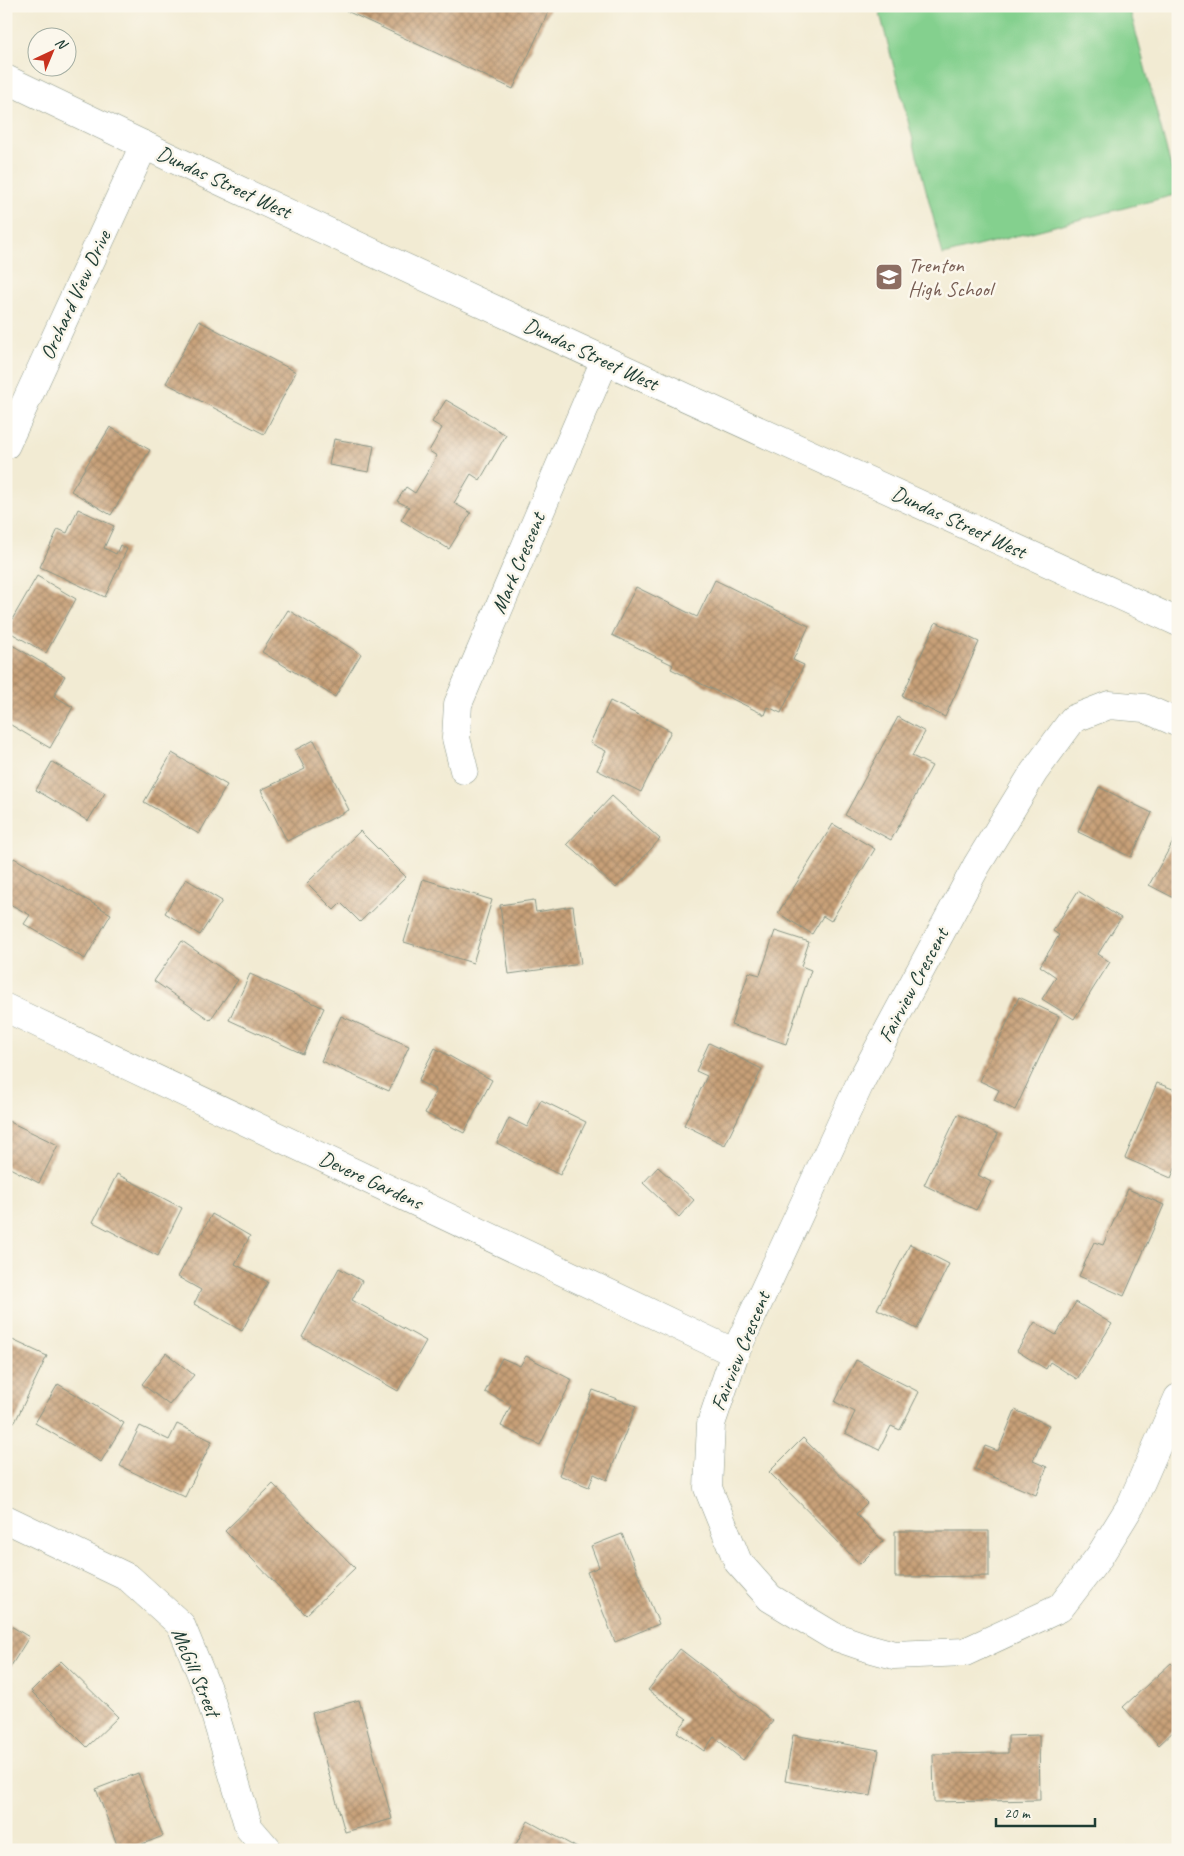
<svg xmlns="http://www.w3.org/2000/svg" width="1184" height="1856" font-family="Caveat,sans-serif">
  <defs>
    <pattern id="building-cross-hatch" width="8" height="8" patternUnits="userSpaceOnUse" patternTransform="scale(1.25)"><rect width="8" height="8" fill="#c8a078"/><path d="M0 0l8 8M0 8l8-8" fill="none" stroke="#a28463"/></pattern>
  </defs>
  <rect width="100%" height="100%" fill="#fbf7ec"/>
  <filter id="ink" filterUnits="userSpaceOnUse"><feTurbulence type="fractalNoise" baseFrequency=".02" numOctaves="2"/><feDisplacementMap in="SourceGraphic" scale="10" xChannelSelector="R" yChannelSelector="G"/><feConvolveMatrix kernelMatrix="1 2 1 2 8 2 1 2 1" color-interpolation-filters="sRGB"/></filter>
  <filter id="wash" filterUnits="userSpaceOnUse"><feTurbulence type="fractalNoise" baseFrequency=".0096" numOctaves="4" result="noise"/><feDisplacementMap in="SourceGraphic" scale="20" xChannelSelector="R" yChannelSelector="G"/><feGaussianBlur stdDeviation="1.12" result="paint"/><feColorMatrix in="noise" values="0 0 0 0 0 0 0 0 0 0 0 0 0 0 0 0 0 1.4 0 .05"/><feComposite in="paint" operator="in"/></filter>
  <g filter="url(#wash)">
    <rect width="100%" height="100%" fill="#f2ebd3"/>
    <polygon fill="#84d08e" stroke="#528661" points="878,6 1129,6 1178,194 943,255"/>
    <g id="blocks">
      <g fill="url(#building-cross-hatch)">
        <polygon points="336,6 551,6 513,89"/>
        <polygon points="199,321 296,372 264,434 166,383"/>
        <polygon points="446,400 506,435 480,480 471,474 454,503 471,513 449,549 401,520 409,507 397,501 406,487 415,493 437,456 429,451 442,428 432,422"/>
        <polygon points="110,427 150,450 111,515 71,491"/>
        <polygon points="334,439 374,446 369,472 329,465"/>
        <polygon points="78,509 114,526 104,548 116,554 120,545 127,549 105,597 40,567 58,529 67,533"/>
        <polygon points="37,576 76,599 46,653 6,630"/>
        <polygon points="715,580 809,626 793,660 804,665 781,713 768,707 765,715 671,669 673,665 612,635 636,587 697,617"/>
        <polygon points="288,610 361,654 335,697 262,652"/>
        <polygon points="936,622 979,642 945,717 902,696"/>
        <polygon points="12,645 65,676 54,696 73,707 50,748 6,722 6,654"/>
        <polygon points="610,701 671,731 641,792 597,770 606,751 590,743"/>
        <polygon points="898,717 925,732 912,756 932,766 891,840 845,815"/>
        <polygon points="314,740 349,810 287,841 261,790 305,769 295,750"/>
        <polygon points="172,753 227,785 199,834 144,802"/>
        <polygon points="52,762 105,793 88,821 36,790"/>
        <polygon points="1099,787 1152,813 1131,857 1078,832"/>
        <polygon points="612,796 660,839 616,888 567,844"/>
        <polygon points="833,824 875,849 831,921 823,916 812,934 778,913"/>
        <polygon points="360,831 406,877 360,922 341,903 334,910 307,883"/>
        <polygon points="1178,833 1178,900 1149,885"/>
        <polygon points="14,858 111,914 85,959 24,924 30,915 6,902 6,871"/>
        <polygon points="186,879 222,901 200,935 165,913"/>
        <polygon points="423,879 492,900 473,963 404,942"/>
        <polygon points="1078,891 1121,918 1098,954 1110,962 1074,1019 1042,999 1056,977 1040,966 1059,935 1053,931"/>
        <polygon points="534,900 536,912 573,906 581,964 509,974 500,905"/>
        <polygon points="775,931 809,942 801,966 811,970 786,1044 731,1025 749,972 760,975"/>
        <polygon points="182,941 238,980 210,1020 154,981"/>
        <polygon points="250,974 324,1008 303,1054 229,1020"/>
        <polygon points="1019,997 1059,1016 1015,1110 994,1100 999,1090 980,1081"/>
        <polygon points="341,1016 409,1046 389,1091 321,1061"/>
        <polygon points="709,1043 762,1069 725,1145 684,1125 707,1076 696,1071"/>
        <polygon points="435,1048 492,1080 464,1133 425,1113 436,1090 418,1081"/>
        <polygon points="1157,1083 1178,1091 1178,1162 1171,1178 1125,1158"/>
        <polygon points="541,1100 586,1122 560,1175 497,1143 509,1118 527,1127"/>
        <polygon points="958,1114 998,1134 978,1175 991,1182 976,1210 924,1185"/>
        <polygon points="6,1120 58,1145 39,1183 6,1166"/>
        <polygon points="658,1167 694,1200 679,1217 643,1183"/>
        <polygon points="117,1174 182,1208 158,1256 93,1222"/>
        <polygon points="1128,1189 1164,1205 1124,1296 1079,1276 1094,1242 1103,1245"/>
        <polygon points="212,1214 250,1236 235,1264 268,1282 242,1331 194,1304 201,1290 178,1277"/>
        <polygon points="910,1244 949,1264 917,1329 877,1309"/>
        <polygon points="339,1268 362,1281 352,1300 426,1341 398,1391 302,1337"/>
        <polygon points="1076,1302 1112,1324 1077,1379 1050,1362 1046,1369 1017,1351 1035,1322 1056,1335"/>
        <polygon points="6,1337 47,1356 15,1422 6,1417"/>
        <polygon points="166,1353 194,1375 169,1405 142,1384"/>
        <polygon points="526,1356 572,1380 540,1445 501,1426 511,1405 485,1392 502,1358 520,1366"/>
        <polygon points="856,1360 919,1392 900,1430 891,1426 879,1450 845,1433 855,1412 835,1402"/>
        <polygon points="58,1384 124,1423 101,1462 35,1423"/>
        <polygon points="593,1390 636,1406 607,1480 594,1474 589,1487 559,1475"/>
        <polygon points="1015,1410 1049,1425 1033,1461 1047,1467 1036,1495 975,1469 985,1446 998,1451"/>
        <polygon points="177,1424 212,1441 185,1497 120,1466 140,1426 169,1440"/>
        <polygon points="803,1438 867,1503 856,1514 883,1541 860,1564 769,1472"/>
        <polygon points="273,1484 355,1568 306,1615 225,1531"/>
        <polygon points="895,1531 989,1531 989,1576 895,1577"/>
        <polygon points="622,1534 659,1624 615,1642 587,1572 599,1567 591,1546"/>
        <polygon points="6,1623 29,1637 6,1674"/>
        <polygon points="680,1649 773,1721 743,1760 714,1737 704,1751 677,1732 687,1719 648,1690"/>
        <polygon points="61,1661 118,1717 87,1747 31,1691"/>
        <polygon points="1171,1663 1178,1670 1178,1727 1159,1745 1123,1707"/>
        <polygon points="359,1700 392,1819 345,1832 312,1713"/>
        <polygon points="793,1735 879,1750 871,1796 785,1781"/>
        <polygon points="1039,1735 1040,1800 934,1802 933,1754 1008,1753 1008,1736"/>
        <polygon points="138,1773 163,1836 127,1850 119,1850 96,1789"/>
        <polygon points="528,1821 581,1850 513,1850"/>
      </g>
    </g>
  </g>
  <g filter="url(#ink)">
    <use href="#blocks" fill-opacity="0" stroke="#889484" stroke-width="1"/>
    <g fill="none" stroke-linecap="round" stroke-linejoin="round">
      <defs>
        <g id="minor">
          <polyline points="6,445 144,145"/>
          <polyline points="1178,723 1144,708 1109,705 1073,719 1034,772 977,865 861,1081 735,1353 711,1424 708,1488 738,1562 770,1598 833,1636 865,1647 894,1655 965,1652 1060,1608 1099,1557 1131,1505 1178,1398"/>
          <polyline points="464,770 456,738 458,704 605,360"/>
          <polyline points="6,1008 735,1353"/>
          <polyline points="6,1519 129,1578 181,1625 208,1691 249,1828 268,1850"/>
        </g>
        <path id="major" d="M 6,79 C 394,266 786,443 1178,622"/>
      </defs>
      <use href="#minor" stroke="#889484" stroke-width="29"/>
      <use href="#major" stroke="#889484" stroke-width="29"/>
      <use href="#minor" stroke="#fff" stroke-width="28"/>
      <use href="#major" stroke="#fff" stroke-width="28"/>
    </g>
  </g>
  <defs>
    <symbol id="school-square" viewBox="-11 -11 22 22"><rect x="-9" y="-9" width="18" height="18" rx="4" fill="#8d6e63" stroke="#fbf7ec"/><path d="M0-5L7-2L0 1L-7-2ZM-4 1L0 2.5L4 1V4Q0 6-4 4Z" fill="#fff"/></symbol>
  </defs>
  <g fill-rule="evenodd">
    <use href="#school-square" x="873" y="261" width="32" height="32"/>
  </g>
  <g text-anchor="middle" dominant-baseline="central" stroke-width="5" stroke-linejoin="round" paint-order="stroke">
    <g font-size="21" fill="#1f3d34" stroke="#fbf7ec">
      <text transform="translate(224 182) rotate(25)">Dundas Street West</text>
      <text transform="translate(75 295) rotate(-65)">Orchard View Drive</text>
      <text transform="translate(591 354) rotate(25)">Dundas Street West</text>
      <text transform="translate(959 522) rotate(25)">Dundas Street West</text>
      <text transform="translate(518 563) rotate(-67)">Mark Crescent</text>
      <text transform="translate(913 985) rotate(-62)">Fairview Crescent</text>
      <text transform="translate(371 1180) rotate(25)">Devere Gardens</text>
      <text transform="translate(740 1351) rotate(-68)">Fairview Crescent</text>
      <text transform="translate(196 1672) rotate(67)">McGill Street</text>
    </g>
    <g font-size="21" fill="#785e54" stroke="#fbf7ec" text-anchor="start">
      <text x="908" y="265">Trenton<tspan x="908" dy="24">High School</tspan></text>
    </g>
  </g>
  <rect width="1184" height="1856" fill="none" stroke="#fbf7ec" stroke-width="25"/>
  <g transform="translate(52 52) rotate(44)"><circle r="24" fill="#fbf7ec" stroke="#a3ada2"/>
  <path d="M0-4L9 19L0 12L-9 19Z" fill="#c8321e"/>
  <text y="-8" font-size="14" font-weight="bold" text-anchor="middle" fill="#1f3d34">N</text>
  </g>
  <path d="M996 1818v8h99v-8" fill="none" stroke="#1f3d34" stroke-width="2.5"/>
  <text x="1004" y="1818" font-size="15" fill="#1f3d34" stroke="#fbf7ec" stroke-width="4" paint-order="stroke">20 m</text>
</svg>
